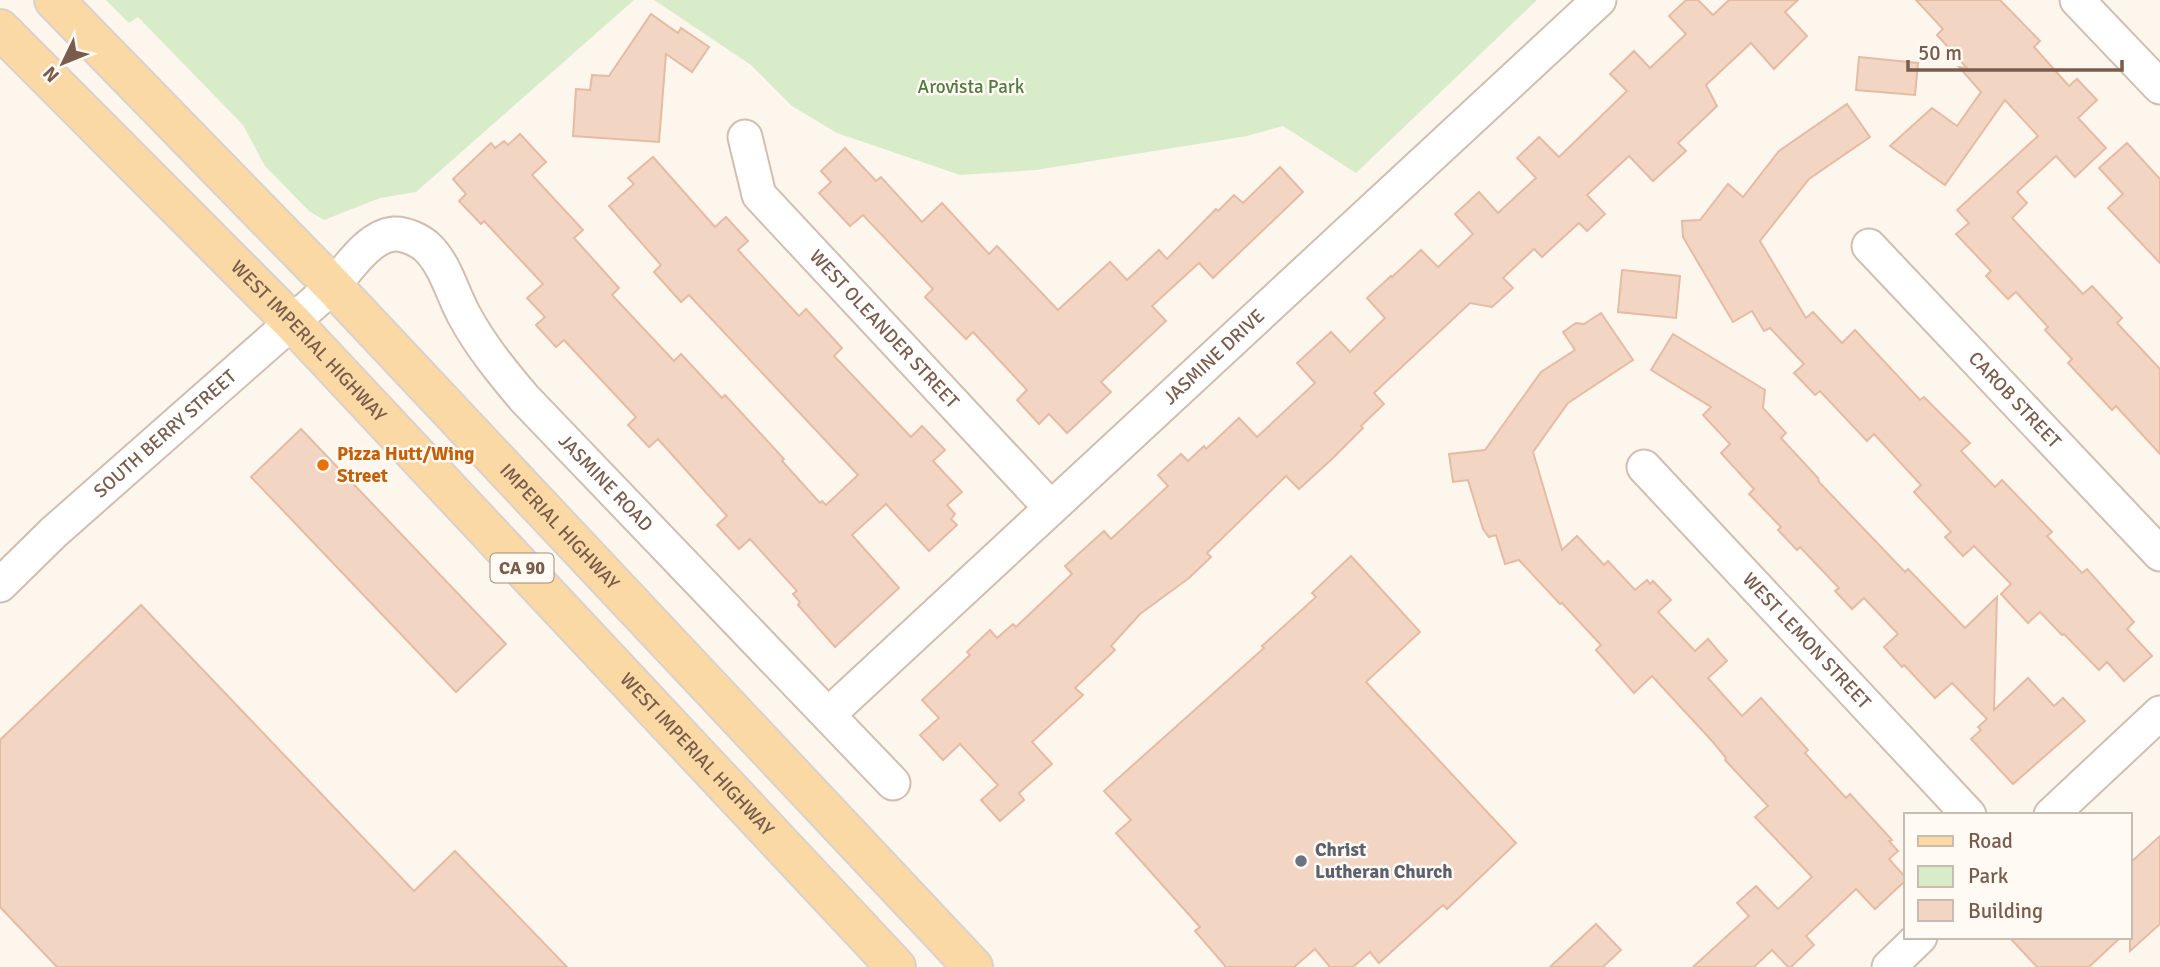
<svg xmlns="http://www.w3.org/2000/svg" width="2160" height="967" font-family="Signika,sans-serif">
  <rect width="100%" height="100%" fill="#fdf6ec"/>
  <g fill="#d8ecc9">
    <polygon points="106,0 634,0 416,192 380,198 324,220 309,211 265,166 243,125 138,17 129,23"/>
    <polygon points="654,0 1537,0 1356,173 1283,126 1247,136 1036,170 960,175 837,133 792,106 751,65"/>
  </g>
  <g fill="#f3d5c3" stroke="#e6bba3" stroke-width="2">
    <polygon points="1686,0 1698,0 1713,15 1729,0 1798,0 1785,12 1807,36 1774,69 1751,43 1706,85 1717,106 1678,143 1686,151 1653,181 1629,156 1587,195 1605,214 1587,231 1579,223 1542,257 1534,249 1503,278 1513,288 1492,307 1470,303 1374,393 1384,404 1361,426 1363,428 1333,458 1299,489 1286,476 1207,553 1211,557 1189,578 1140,614 1111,646 1115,650 1075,688 1083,695 1032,742 1052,764 1019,793 1024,800 1000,821 981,800 998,785 960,744 943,760 920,735 939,718 922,700 970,655 967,652 990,630 997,638 1013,624 1016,627 1072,574 1065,566 1104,531 1111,539 1168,486 1158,475 1181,454 1188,461 1204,446 1206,449 1239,418 1257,437 1315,383 1297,363 1331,332 1350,352 1385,318 1367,298 1391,276 1392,277 1421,250 1438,267 1473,234 1455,214 1479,192 1498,213 1536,178 1517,158 1539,137 1559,157 1627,91 1610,74 1634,51 1650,68 1686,34 1669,16"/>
    <polygon points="1916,0 2000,0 2040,41 2034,47 2069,86 2077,79 2097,100 2078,118 2106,148 2075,177 2056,156 2017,192 2027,203 2012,218 2083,294 2092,286 2122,318 2117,323 2160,369 2160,454 2116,406 2112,410 2068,363 2072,359 2045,330 2048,327 2016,292 2008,299 1986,276 1991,271 1956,234 1969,223 1957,210 2038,136 2005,100 1945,185 1890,146 1932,108 1957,126 1981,92 1959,67 1967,68 1937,35 1943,29"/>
    <polygon points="651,14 678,33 681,28 709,47 692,72 666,54 659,142 573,136 576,89 590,90 592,75 609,76"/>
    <polygon points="1859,57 1918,63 1915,95 1856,90"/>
    <polygon points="1847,104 1870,137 1809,179 1760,241 1806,318 1813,312 1842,343 1855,330 1920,400 1924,397 1970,443 1961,451 1995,487 2002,480 2052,532 2047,536 2082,573 2087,569 2134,622 2127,629 2152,656 2124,681 2107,662 2099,670 2064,634 2062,635 2040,612 2028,623 2001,594 2011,584 1974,546 1963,556 1945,537 1951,532 1914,492 1921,485 1874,434 1867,441 1820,391 1815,395 1794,373 1804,364 1770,328 1764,331 1752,311 1733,322 1683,237 1682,221 1700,220 1728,184 1743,197 1779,151"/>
    <polygon points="520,134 546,162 532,175 583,230 574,238 619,288 612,295 674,361 681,354 722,398 725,395 784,459 782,461 820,503 822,501 826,505 858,475 689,295 681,302 654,272 661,265 609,206 634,184 628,178 653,157 715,227 726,217 748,241 738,250 799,316 806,309 842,348 834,356 911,437 922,426 945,450 933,461 962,492 947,505 955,514 951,519 957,525 929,551 886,504 852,535 899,588 835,647 798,605 800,602 793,594 797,591 750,539 739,549 717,525 727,516 658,439 649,447 628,425 636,417 605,384 564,340 556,347 536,325 545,317 527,298 543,284 484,221 481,224 459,201 466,194 453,179 491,143 495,148 504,141 508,145"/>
    <polygon points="2127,143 2160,179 2160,263 2108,208 2123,194 2099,168"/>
    <polygon points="845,148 876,181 881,177 922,222 942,203 989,254 997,246 1058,310 1110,262 1127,280 1159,250 1167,259 1216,209 1218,211 1234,195 1243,203 1280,167 1303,192 1213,278 1199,263 1152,306 1166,321 1101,382 1111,392 1067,433 1049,414 1039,424 1017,400 1027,390 973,332 966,339 925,297 933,289 863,215 850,226 819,193 831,182 821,171"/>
    <polygon points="1622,270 1680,276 1676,318 1618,312"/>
    <polygon points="1601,313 1633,360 1568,403 1533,452 1562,550 1577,536 1604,565 1608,561 1635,590 1647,580 1650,584 1653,581 1671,600 1658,612 1695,651 1708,639 1727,661 1708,678 1742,716 1761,698 1808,750 1805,753 1846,798 1850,794 1892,840 1889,841 1898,851 1889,859 1906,878 1906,880 1875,909 1856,889 1806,936 1814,945 1791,967 1788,967 1772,950 1754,967 1693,967 1749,916 1737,903 1756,886 1778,909 1812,877 1755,817 1768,806 1725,760 1726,758 1713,742 1652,676 1634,693 1596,650 1601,645 1562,603 1560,604 1519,560 1505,564 1496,535 1489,537 1483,529 1468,480 1453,482 1449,454 1485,450 1541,372 1575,350 1563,332 1576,323 1584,324"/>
    <polygon points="1673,334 1765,390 1763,408 1786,433 1781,438 1818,478 1819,482 1905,572 1908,569 1965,628 1997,597 1994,710 2028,678 2054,706 2063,698 2085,721 2013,784 1971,739 1981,730 1978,727 1987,719 1952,683 1935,698 1904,665 1902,667 1884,647 1898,634 1864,598 1852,609 1835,591 1839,588 1800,547 1797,550 1778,530 1781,527 1749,494 1754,489 1721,453 1730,444 1703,415 1711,407 1651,370"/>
    <polygon points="301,429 506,644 456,692 251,477"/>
    <polygon points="1351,556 1420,632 1366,682 1516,843 1447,909 1443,905 1379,963 1370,952 1353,967 1330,967 1315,949 1294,967 1226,967 1195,931 1200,927 1116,833 1131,820 1104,791 1264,648 1262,646 1316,597 1312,593"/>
    <polygon points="141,605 414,891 455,851 567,967 57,967 0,907 0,740"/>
    <polygon points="2160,836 2160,924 2130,951 2130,863"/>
    <polygon points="1596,924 1621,950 1603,967 1550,967"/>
    <polygon points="2009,937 2121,937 2089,967 2037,967"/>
  </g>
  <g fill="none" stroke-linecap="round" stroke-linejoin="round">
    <defs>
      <g id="minor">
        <polyline points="2077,0 2160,87"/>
        <path id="s1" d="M 745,137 L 759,195 L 1051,508"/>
        <path id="s2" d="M 1869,246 L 2160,554"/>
        <path id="s3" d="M 1644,467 L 1969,815"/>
        <path id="s4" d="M 0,585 L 54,532 L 333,286 C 348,269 369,236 394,234 C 405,233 421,241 428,248 C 446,266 452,293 464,315 C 480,345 502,372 524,398 L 893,783"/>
        <path id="s5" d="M 829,714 L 1599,0"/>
        <polyline points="2051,815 2160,713"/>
        <polyline points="1889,967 1920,937"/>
      </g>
      <g id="major">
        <path id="s6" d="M 54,0 L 333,286 L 973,967"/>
        <path id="s7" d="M 0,29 L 291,321 L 896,967"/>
      </g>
    </defs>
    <use href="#minor" stroke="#d1beb0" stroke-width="37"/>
    <use href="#major" stroke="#dad1cd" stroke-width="42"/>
    <use href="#minor" stroke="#fff" stroke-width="33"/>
    <use href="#major" stroke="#fbd9a5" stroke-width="38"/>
  </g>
  <circle fill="#e8710a" stroke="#fffaf3" stroke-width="2.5" cx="323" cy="465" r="7"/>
  <circle fill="#6b7280" stroke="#fffaf3" stroke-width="2.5" cx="1301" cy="861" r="7"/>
  <g text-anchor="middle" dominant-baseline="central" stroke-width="5" stroke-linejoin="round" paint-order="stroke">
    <rect fill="#fffaf3" stroke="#a28b7f" stroke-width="2" x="490.5" y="553.5" width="63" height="29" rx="5"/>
    <g font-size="18" font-weight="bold" fill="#7a5c4d">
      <text x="522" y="568">CA 90</text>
    </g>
    <g font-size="19" fill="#537a41" stroke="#fffaf3">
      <text x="971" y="87">Arovista Park</text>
    </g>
    <g font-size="19" fill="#7a5c4d" stroke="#fffaf3">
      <text stroke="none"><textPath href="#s1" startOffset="243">WEST OLEANDER STREET</textPath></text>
      <text stroke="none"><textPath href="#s7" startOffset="439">WEST IMPERIAL HIGHWAY</textPath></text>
      <text stroke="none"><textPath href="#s5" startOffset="525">JASMINE DRIVE</textPath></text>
      <text stroke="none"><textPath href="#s2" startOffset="212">CAROB STREET</textPath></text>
      <text stroke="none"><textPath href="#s4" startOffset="224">SOUTH BERRY STREET</textPath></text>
      <text stroke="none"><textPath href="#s4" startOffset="864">JASMINE ROAD</textPath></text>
      <text stroke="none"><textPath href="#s6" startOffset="730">IMPERIAL HIGHWAY</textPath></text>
      <text stroke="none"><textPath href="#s3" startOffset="238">WEST LEMON STREET</textPath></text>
      <text stroke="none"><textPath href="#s7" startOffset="1006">WEST IMPERIAL HIGHWAY</textPath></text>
    </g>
    <g font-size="19" font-weight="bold" fill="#c56008" stroke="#fffaf3" text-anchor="start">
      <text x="337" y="454">Pizza Hutt/Wing<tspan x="337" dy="22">Street</tspan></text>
    </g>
    <g font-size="19" font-weight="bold" fill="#5b616d" stroke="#fffaf3" text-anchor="start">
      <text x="1315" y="850">Christ<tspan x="1315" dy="22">Lutheran Church</tspan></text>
    </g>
  </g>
  <rect x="1904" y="813" width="228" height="126" fill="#fffaf3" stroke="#cabbb1" stroke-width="2"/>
  <rect x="1918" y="836" width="35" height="10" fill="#fbd9a5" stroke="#cabbb1" stroke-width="2"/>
  <text x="1968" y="848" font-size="21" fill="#7a5c4d">Road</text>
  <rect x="1918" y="866" width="35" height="21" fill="#d8ecc9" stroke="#cabbb1" stroke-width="2"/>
  <text x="1968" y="883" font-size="21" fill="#7a5c4d">Park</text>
  <rect x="1918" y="900" width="35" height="21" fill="#f3d5c3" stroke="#cabbb1" stroke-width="2"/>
  <text x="1968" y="918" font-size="21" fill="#7a5c4d">Building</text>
  <g transform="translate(63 63) rotate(227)" stroke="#fffaf3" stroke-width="5" paint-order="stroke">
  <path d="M0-5L12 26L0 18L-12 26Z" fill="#7a5c4d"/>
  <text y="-10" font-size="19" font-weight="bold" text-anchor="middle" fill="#7a5c4d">N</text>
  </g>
  <path d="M1908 60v10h214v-10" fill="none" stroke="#7a5c4d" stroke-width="3.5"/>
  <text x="1918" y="60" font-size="21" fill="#7a5c4d" stroke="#fffaf3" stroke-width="5" paint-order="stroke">50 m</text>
</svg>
